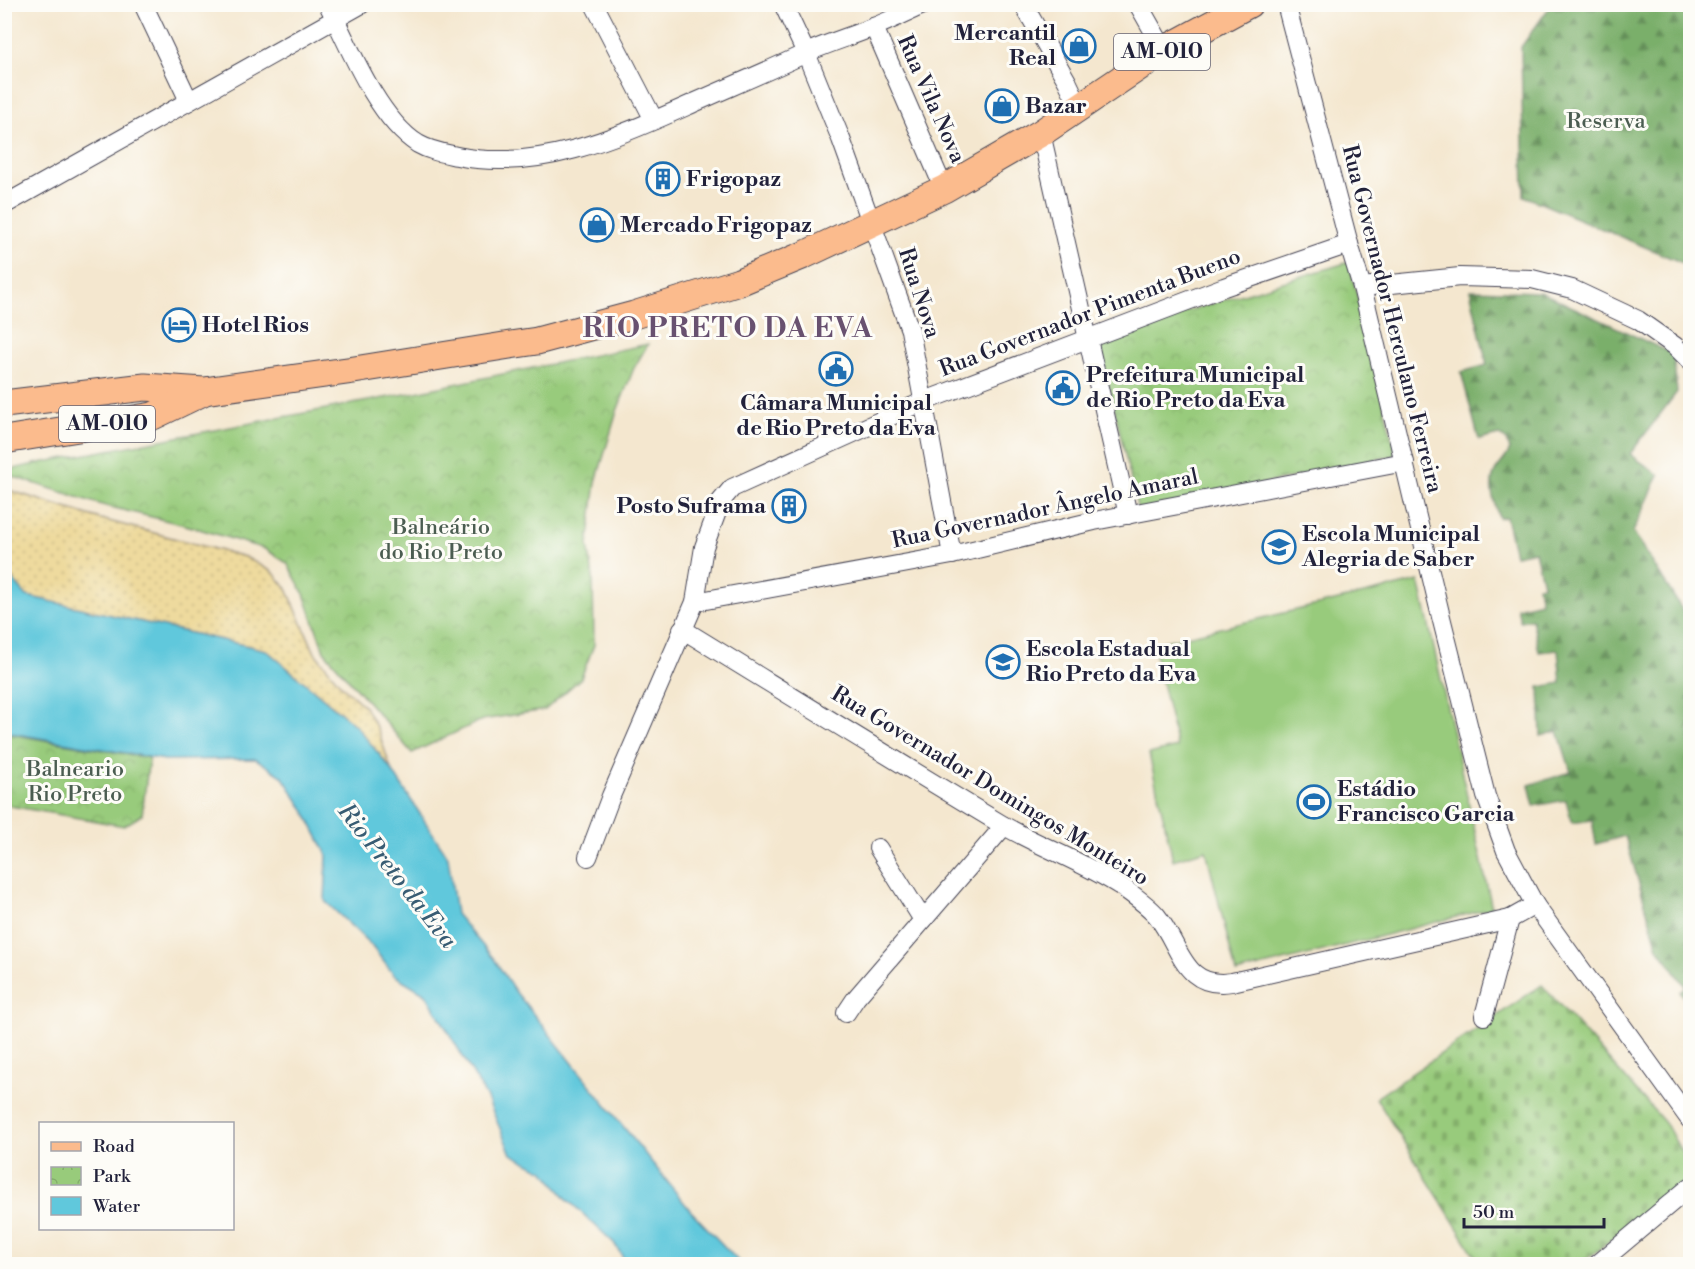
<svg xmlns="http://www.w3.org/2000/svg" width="1695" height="1269" font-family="'Libre Bodoni',serif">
  <defs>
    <pattern id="forest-firs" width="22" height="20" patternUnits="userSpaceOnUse" patternTransform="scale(1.5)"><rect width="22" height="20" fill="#7aaf6b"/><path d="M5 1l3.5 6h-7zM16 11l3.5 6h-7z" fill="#648e59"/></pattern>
    <pattern id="sand-dots" width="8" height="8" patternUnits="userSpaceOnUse" patternTransform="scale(1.5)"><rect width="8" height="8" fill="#eeda9e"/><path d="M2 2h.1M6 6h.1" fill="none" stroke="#ccbb89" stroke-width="1.8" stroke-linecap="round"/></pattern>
    <pattern id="cemetery-stones" width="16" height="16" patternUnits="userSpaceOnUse" patternTransform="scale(1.5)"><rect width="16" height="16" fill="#98cb7b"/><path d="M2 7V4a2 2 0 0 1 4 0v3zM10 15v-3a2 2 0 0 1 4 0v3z" fill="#83ae6b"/></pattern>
    <pattern id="park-crowns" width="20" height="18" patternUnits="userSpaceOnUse" patternTransform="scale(1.5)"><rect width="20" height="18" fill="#98cb7b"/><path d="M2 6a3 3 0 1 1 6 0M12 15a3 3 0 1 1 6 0" fill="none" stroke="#83ae6b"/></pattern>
  </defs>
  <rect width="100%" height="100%" fill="#fdfcf7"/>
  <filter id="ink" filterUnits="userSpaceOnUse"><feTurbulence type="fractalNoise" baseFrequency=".0167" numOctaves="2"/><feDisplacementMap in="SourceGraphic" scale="12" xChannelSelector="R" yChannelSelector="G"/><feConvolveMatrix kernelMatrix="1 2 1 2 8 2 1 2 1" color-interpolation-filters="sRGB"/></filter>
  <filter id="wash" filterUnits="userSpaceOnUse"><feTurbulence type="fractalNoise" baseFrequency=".008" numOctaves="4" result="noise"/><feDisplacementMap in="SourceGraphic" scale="24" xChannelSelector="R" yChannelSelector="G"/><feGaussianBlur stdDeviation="1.35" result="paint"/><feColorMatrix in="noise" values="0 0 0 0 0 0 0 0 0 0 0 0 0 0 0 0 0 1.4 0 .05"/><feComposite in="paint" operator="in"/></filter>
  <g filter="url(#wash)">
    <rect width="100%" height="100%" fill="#f4e7cf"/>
    <g fill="url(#forest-firs)" stroke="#4e6853" stroke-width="1.5">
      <polygon points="1551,5 1690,5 1690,266 1524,196 1521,47"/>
      <path d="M 1470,290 L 1541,292 L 1673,354 L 1677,392 L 1630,454 L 1659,475 L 1633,532 L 1690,622 L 1690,1007 L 1680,991 L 1686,987 L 1658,948 L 1625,836 L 1596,844 L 1592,820 L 1572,823 L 1566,800 L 1534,806 L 1529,785 L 1571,772 L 1558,731 L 1541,736 L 1539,687 L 1561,683 L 1558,650 L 1539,652 L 1532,619 L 1520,621 L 1517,608 L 1541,602 L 1538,586 L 1543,585 L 1535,551 L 1515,555 L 1506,517 L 1499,518 C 1494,502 1487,485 1496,470 C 1501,462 1507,458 1510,449 L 1505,439 L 1499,435 L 1479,440 L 1461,372 L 1487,365 Z"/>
    </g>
    <polygon fill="url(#sand-dots)" stroke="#887e6c" stroke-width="1.5" points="5,489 101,519 245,557 273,572 287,589 315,653 343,687 365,707 378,730 391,769 356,726 266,650 26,596 5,570"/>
    <polygon fill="url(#cemetery-stones)" stroke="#5d765b" stroke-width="1.5" points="1542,985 1666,1124 1690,1168 1690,1178 1580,1264 1480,1264 1376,1098"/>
    <g fill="url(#park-crowns)" stroke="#5d765b" stroke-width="1.5">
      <polygon points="1349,262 1396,455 1138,511 1098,338"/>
      <polygon points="648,344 634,368 617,411 596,482 588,545 593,577 594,645 581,678 545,710 482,720 412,753 324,651 304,594 287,563 265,549 189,526 102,505 5,474 5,471 39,463 416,392"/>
      <polygon points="4,733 149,758 142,815 124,826 5,805"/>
    </g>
    <polygon fill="#98cb7b" stroke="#5d765b" stroke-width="1.5" points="1419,581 1492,908 1236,973 1206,850 1173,860 1149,754 1177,747 1153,644"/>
    <polygon fill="#60c8dc" stroke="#41758c" stroke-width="1.5" points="4,570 27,596 266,650 356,726 391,769 448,857 456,914 494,959 515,991 690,1210 741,1264 627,1264 614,1243 567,1199 544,1171 511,1154 486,1096 426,994 394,975 370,944 325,901 327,855 303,808 282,776 256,759 165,760 5,732"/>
  </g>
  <g filter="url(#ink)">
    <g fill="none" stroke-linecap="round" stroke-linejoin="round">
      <defs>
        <g id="minor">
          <polyline points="143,4 189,101"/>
          <path d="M 328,4 C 349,47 378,119 418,144 C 430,151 443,153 457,156 C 541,173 621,135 696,102 C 732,86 768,71 804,54 C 825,44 849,37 871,28 C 890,21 907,12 925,4"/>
          <polyline points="594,4 654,120"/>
          <polyline points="783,4 806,53 841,139 910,330 952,555"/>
          <polyline points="1023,4 1067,81 1080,108"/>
          <polyline points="1138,4 1164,50"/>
          <polyline points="1286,4 1349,244 1362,287 1441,617 1486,796 1506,851 1535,905 1690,1120"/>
          <polyline points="874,27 944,189"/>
          <polyline points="1041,133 1128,515"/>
          <polyline points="4,205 362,4"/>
          <polyline points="1362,287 1460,277 1532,279 1572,289 1638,320 1675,346 1690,361"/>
          <polyline points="695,602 952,555 1094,521 1405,462"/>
          <path d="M 682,629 C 788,694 894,760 1001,824 C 1040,847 1084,862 1122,887 C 1133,895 1149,906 1157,916 C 1181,946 1183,990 1232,982 L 1510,919 L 1535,905"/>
          <polyline points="878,848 923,920"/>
          <polyline points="588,857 611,796 695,602 704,547 721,501 732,488 922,402 1224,287 1349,244"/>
          <polyline points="846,1013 856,998 1004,826"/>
          <polyline points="1484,1016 1510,919"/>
          <polyline points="1598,1264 1690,1187"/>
        </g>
        <g id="primary">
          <polyline points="4,404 145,387 204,391 354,370 510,345 537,341 634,315 739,282 804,255 944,189 1041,133 1164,50 1249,4"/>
          <polyline points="4,440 153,416 203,392"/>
        </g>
      </defs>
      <use href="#minor" stroke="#424051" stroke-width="20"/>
      <use href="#primary" stroke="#424051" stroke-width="29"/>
      <use href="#minor" stroke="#fff" stroke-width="18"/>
      <use href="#primary" stroke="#fbbb8d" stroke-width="27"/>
    </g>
  </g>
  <defs>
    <symbol id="shop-ring" viewBox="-11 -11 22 22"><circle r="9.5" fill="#fdfcf7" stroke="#1f6fb2" stroke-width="1.5"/><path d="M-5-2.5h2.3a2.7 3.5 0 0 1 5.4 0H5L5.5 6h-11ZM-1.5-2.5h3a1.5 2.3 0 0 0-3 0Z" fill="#1f6fb2"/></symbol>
    <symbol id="building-ring" viewBox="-11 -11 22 22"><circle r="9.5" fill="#fdfcf7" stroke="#1f6fb2" stroke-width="1.5"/><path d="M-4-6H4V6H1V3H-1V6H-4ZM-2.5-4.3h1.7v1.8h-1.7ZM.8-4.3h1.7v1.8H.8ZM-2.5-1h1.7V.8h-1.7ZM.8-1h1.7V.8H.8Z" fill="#1f6fb2"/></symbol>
    <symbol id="hotel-ring" viewBox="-11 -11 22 22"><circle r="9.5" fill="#fdfcf7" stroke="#1f6fb2" stroke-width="1.5"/><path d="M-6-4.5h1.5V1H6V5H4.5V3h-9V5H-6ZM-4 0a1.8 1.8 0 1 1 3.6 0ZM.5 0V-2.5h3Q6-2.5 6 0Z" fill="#1f6fb2"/></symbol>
    <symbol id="civic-ring" viewBox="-11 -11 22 22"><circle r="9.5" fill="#fdfcf7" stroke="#1f6fb2" stroke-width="1.5"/><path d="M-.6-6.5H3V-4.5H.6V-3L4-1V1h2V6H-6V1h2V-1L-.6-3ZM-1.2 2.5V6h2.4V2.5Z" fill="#1f6fb2"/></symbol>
    <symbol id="school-ring" viewBox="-11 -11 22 22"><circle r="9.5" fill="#fdfcf7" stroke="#1f6fb2" stroke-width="1.5"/><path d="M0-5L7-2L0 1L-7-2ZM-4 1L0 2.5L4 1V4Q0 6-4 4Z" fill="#1f6fb2"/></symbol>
    <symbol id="stadium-ring" viewBox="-11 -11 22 22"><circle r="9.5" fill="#fdfcf7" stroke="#1f6fb2" stroke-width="1.5"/><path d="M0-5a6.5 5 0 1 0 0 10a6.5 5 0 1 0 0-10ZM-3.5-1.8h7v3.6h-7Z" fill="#1f6fb2"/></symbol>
  </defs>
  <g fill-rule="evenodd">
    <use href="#shop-ring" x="1060" y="27" width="38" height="38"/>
    <use href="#shop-ring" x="983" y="87" width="38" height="38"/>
    <use href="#building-ring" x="644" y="160" width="38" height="38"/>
    <use href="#shop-ring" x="578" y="206" width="38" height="38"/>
    <use href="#hotel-ring" x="160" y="306" width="38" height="38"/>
    <use href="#civic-ring" x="817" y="350" width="38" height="38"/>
    <use href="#civic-ring" x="1044" y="369" width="38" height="38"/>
    <use href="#building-ring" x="770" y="487" width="38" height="38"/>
    <use href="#school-ring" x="1260" y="528" width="38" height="38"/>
    <use href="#school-ring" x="984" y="643" width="38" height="38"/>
    <use href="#stadium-ring" x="1295" y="783" width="38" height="38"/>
  </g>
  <g text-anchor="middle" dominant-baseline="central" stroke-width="6" stroke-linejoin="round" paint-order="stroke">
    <g fill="#fdfcf7" stroke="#646373" stroke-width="1.5">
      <rect x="1114" y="34" width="96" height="36" rx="4.5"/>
      <rect x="59" y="406" width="96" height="36" rx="4.5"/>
    </g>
    <g font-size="21" font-weight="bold" fill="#22223b">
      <text x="1162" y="52">AM-010</text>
      <text x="107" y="424">AM-010</text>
    </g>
    <g font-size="22" font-weight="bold" fill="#22223b" stroke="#fdfcf7" text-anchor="start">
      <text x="1056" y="33" text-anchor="end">Mercantil<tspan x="1056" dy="25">Real</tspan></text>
      <text x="1025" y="106">Bazar</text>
      <text x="686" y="179">Frigopaz</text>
      <text x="620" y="225">Mercado Frigopaz</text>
      <text x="202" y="325">Hotel Rios</text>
      <text x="1086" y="375">Prefeitura Municipal<tspan x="1086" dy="25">de Rio Preto da Eva</tspan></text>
      <text x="836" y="403" text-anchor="middle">Câmara Municipal<tspan x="836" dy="25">de Rio Preto da Eva</tspan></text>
      <text x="766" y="506" text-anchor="end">Posto Suframa</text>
      <text x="1302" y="534">Escola Municipal<tspan x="1302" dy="25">Alegria de Saber</tspan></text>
      <text x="1026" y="649">Escola Estadual<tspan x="1026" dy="25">Rio Preto da Eva</tspan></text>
      <text x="1337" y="789">Estádio<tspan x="1337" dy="25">Francisco Garcia</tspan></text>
    </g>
    <g font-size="22" fill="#22223b" stroke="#fdfcf7">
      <text transform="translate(931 99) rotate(66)">Rua Vila Nova</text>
      <text transform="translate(919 293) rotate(72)">Rua Nova</text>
      <text transform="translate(1090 313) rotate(-21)">Rua Governador Pimenta Bueno</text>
      <text transform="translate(1392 319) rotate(76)">Rua Governador Herculano Ferreira</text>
      <text transform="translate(1045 509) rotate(-12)">Rua Governador Ângelo Amaral</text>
      <text transform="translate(990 786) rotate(31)">Rua Governador Domingos Monteiro</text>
    </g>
    <g font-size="22" fill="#4b5d51" stroke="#fdfcf7">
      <text x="1606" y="121">Reserva</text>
      <text x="441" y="527">Balneário<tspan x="441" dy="25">do Rio Preto</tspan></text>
      <text x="75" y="769">Balneario<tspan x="75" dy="25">Rio Preto</tspan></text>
    </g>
    <g font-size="24" font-style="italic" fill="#385c73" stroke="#fdfcf7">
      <text transform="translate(397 876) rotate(52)">Rio Preto da Eva</text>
    </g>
    <g font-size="28" font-weight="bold" letter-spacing="1.5" fill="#685170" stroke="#fdfcf7">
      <text x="728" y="328">RIO PRETO DA EVA</text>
    </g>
  </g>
  <rect width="1695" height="1269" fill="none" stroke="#fdfcf7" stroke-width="24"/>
  <rect x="39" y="1122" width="195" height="108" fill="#fdfcf7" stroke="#a5a5ac" stroke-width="1.5"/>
  <rect x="51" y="1142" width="30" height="9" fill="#fbbb8d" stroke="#a5a5ac" stroke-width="1.5"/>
  <text x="93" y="1152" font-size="18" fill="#22223b">Road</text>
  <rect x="51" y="1167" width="30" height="18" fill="url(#park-crowns)" stroke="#a5a5ac" stroke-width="1.5"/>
  <text x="93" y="1182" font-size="18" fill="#22223b">Park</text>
  <rect x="51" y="1197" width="30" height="18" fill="#60c8dc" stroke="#a5a5ac" stroke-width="1.5"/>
  <text x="93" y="1212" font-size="18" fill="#22223b">Water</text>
  <path d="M1464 1218v9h140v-9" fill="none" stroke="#22223b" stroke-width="3"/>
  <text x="1473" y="1218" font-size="18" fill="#22223b" stroke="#fdfcf7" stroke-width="4.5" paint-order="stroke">50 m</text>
</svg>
